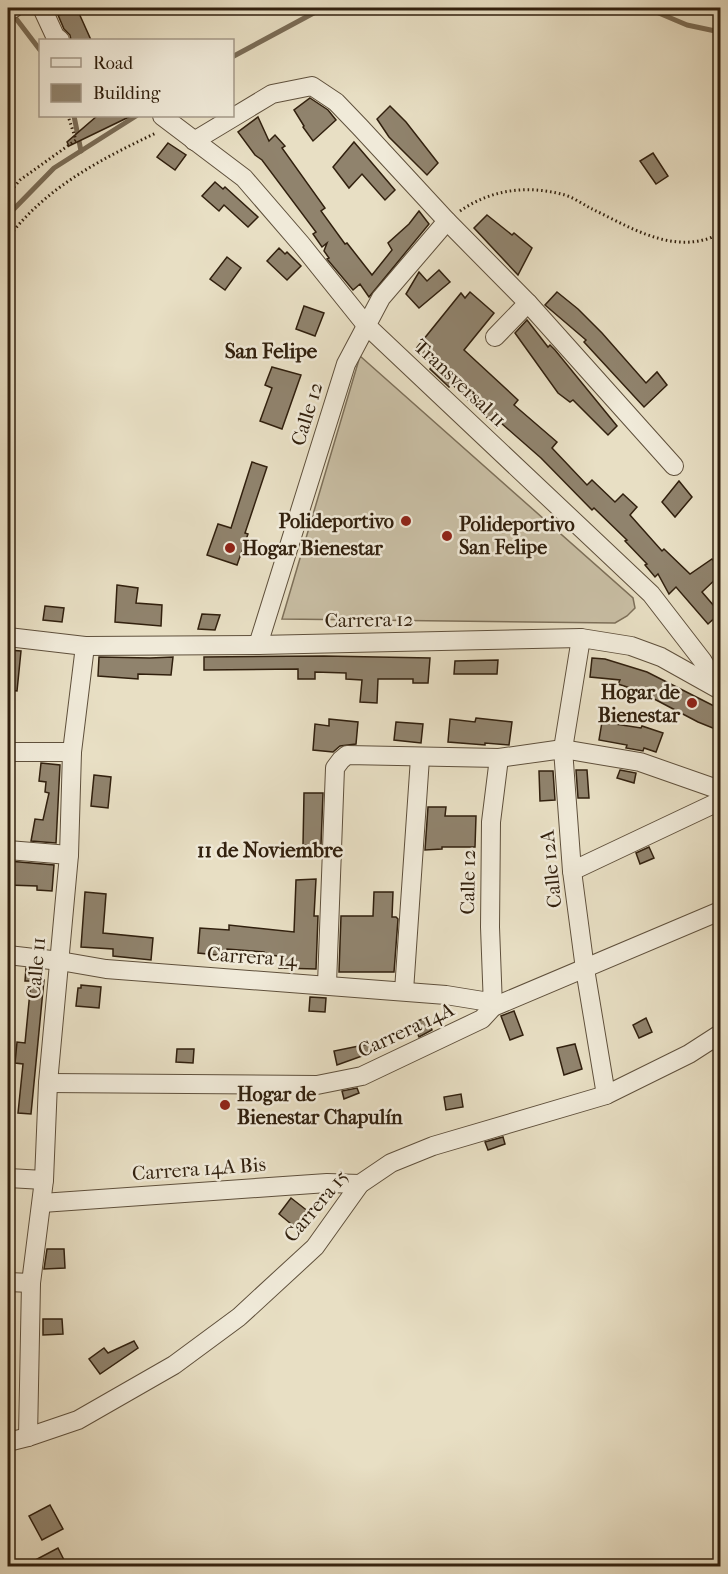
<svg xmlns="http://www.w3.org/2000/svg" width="728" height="1574" font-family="'IM FELL French Canon',serif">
  <rect width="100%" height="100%" fill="#e8dfc4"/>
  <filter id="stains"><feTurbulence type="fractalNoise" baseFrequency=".00333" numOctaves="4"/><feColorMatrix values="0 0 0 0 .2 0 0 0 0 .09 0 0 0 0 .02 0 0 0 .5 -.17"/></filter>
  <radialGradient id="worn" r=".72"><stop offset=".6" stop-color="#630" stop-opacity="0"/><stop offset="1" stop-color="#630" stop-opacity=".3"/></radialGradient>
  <polygon fill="#c9bfa5" stroke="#7d705a" stroke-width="1.5" points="360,356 633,598 635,608 627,616 615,623 282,619"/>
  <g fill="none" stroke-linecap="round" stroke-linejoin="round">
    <g stroke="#7a6c56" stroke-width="5">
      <polyline points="647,8 687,25 720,32"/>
      <polyline points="11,12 40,50"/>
      <polyline points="232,57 323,8"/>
      <polyline points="74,116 81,151"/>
      <polyline points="8,215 54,168 136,116"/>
    </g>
  </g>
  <g fill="#90836d" stroke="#31200e" stroke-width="1.5">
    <polygon points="78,11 91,40 71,40 70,35 64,29 58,15"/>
    <polygon points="310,98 328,110 336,120 313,141 303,127 304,126 294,110"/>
    <polygon points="390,106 406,122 438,163 427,175 389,137 377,119"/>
    <polygon points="97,116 131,116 69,146 67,142"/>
    <polygon points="258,117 269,141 275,135 285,146 282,148 325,208 321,211 345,244 347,243 372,275 392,250 388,243 409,224 419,211 429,224 369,297 360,284 353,290 327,259 329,258 324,251 327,243 322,247 313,234 316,232 262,160 255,155 238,132"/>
    <polygon points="354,142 395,190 385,200 362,174 349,188 333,167"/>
    <polygon points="168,143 186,155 175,170 157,157"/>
    <polygon points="653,153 668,176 656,184 640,161"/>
    <polygon points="215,182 223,189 225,187 258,217 248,227 224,205 219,211 202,196"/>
    <polygon points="487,215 512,235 514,233 532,248 518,275 474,228"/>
    <polygon points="279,248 285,254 287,252 301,266 287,280 267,261"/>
    <polygon points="227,257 241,268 225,290 210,279"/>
    <polygon points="439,270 450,282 419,308 406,294 419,272 427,281"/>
    <polygon points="470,292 494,313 464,350 518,400 514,405 557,442 552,448 587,485 592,480 615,502 623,494 637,507 630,515 662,551 664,549 690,574 712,559 720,569 720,575 702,592 720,613 708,624 676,587 669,594 658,574 655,577 645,565 647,564 625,541 627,540 594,508 592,510 541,458 501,423 496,428 477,406 475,407 452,384 449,387 430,369 433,364 415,350 461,293 465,298"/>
    <polygon points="557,292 578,309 602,333 646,383 657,372 667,385 644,407 584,342 586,340 545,305"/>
    <polygon points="304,306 324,313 315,336 296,329"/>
    <polygon points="527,320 548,347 550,345 555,350 617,426 608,435 573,400 570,402 558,393 515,333"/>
    <polygon points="272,367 301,375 282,429 260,421 272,388 265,385"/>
    <polygon points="252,462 267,467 245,533 248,534 237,565 207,555 218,524 231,528"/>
    <polygon points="679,481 692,497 675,517 662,502"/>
    <polygon points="117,585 138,588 136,603 162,605 161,626 115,622"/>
    <polygon points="45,606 64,608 62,622 43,620"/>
    <polygon points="202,614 220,615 215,630 198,629"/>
    <polygon points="8,650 21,651 17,691 8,690"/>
    <polygon points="324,656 430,658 428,683 413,683 413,679 378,679 377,703 360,702 362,680 346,679 346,673 315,672 315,679 298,679 298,669 204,670 204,657"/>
    <polygon points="99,657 150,658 173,657 171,675 138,674 138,679 98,676"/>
    <polygon points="592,658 605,659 647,672 720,709 720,731 698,722 639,691 618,684 620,680 590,677"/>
    <polygon points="498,660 497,674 454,674 455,661"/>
    <polygon points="476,718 512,722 509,745 485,743 485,745 448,742 450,719 475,722"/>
    <polygon points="329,719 358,722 356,744 340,746 333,752 313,750 315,724 329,726"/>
    <polygon points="396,722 423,724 421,743 394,740"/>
    <polygon points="602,722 641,728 642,726 663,733 656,752 644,748 643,751 626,748 627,745 599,740"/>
    <polygon points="41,763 60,765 56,843 31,841 35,819 43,820 49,793 45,792 46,782 39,781"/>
    <polygon points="576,770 587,770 589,798 578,798"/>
    <polygon points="620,770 636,773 634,783 617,778"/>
    <polygon points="539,771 553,771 555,800 540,801"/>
    <polygon points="94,775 111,777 108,808 91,806"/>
    <polygon points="304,793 323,793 321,845 303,845"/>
    <polygon points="428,807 446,807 445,816 476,816 475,847 442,847 442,849 425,850"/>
    <polygon points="649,847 654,858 640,864 636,853"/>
    <polygon points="8,861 54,865 52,891 37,890 37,886 8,885"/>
    <polygon points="316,879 314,916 318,916 316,969 279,968 280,956 264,955 264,952 227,949 226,956 198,953 200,928 229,930 229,925 294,932 296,880"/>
    <polygon points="85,892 106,894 103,933 153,938 151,960 113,956 113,949 81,947"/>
    <polygon points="374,892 393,892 392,917 396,917 398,919 394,972 339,972 341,916 373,916"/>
    <polygon points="26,968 43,970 42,980 44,980 31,1114 18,1113 23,1064 15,1063 17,1042 25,1043 31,981 25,981"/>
    <polygon points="81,985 101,987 99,1008 76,1006 78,988 81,988"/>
    <polygon points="310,997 326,998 325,1012 309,1011"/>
    <polygon points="514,1011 523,1035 510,1040 501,1016"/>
    <polygon points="427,1017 432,1030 419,1037 413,1023"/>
    <polygon points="646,1018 652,1032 639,1038 633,1025"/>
    <polygon points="374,1043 376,1051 337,1065 334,1051"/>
    <polygon points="575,1044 582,1069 564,1075 557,1048"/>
    <polygon points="177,1049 194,1049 193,1063 176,1062"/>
    <polygon points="357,1088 359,1093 344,1099 342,1091"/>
    <polygon points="461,1094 463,1107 446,1110 444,1097"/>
    <polygon points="503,1137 505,1144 488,1150 485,1142"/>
    <polygon points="291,1198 309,1212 296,1228 279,1214"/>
    <polygon points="47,1249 64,1249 65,1268 44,1269"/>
    <polygon points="43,1319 62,1319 63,1334 43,1335"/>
    <polygon points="134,1341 138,1348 100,1374 89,1359 104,1348 108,1353"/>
    <polygon points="50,1505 63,1529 42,1540 29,1516"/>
    <polygon points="58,1548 65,1562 57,1566 24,1566"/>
  </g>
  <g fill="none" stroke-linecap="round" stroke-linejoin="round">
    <defs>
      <g id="street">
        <polyline points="42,8 55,36 60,40"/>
        <polyline points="8,11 14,8"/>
        <polyline points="162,116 244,178 301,244 366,325 651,594 702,660 720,690"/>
        <polyline points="194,141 272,94 312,86 336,102 360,127 447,221 528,303 674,466"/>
        <polyline points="495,337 528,303"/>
        <polyline points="8,637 85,646 258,645 581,638 631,646 661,657 720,690"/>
        <polyline points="581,638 563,749 572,871 585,969 606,1095"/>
        <polyline points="258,645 346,364 381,298 447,221"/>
        <polyline points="8,752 72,752"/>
        <polyline points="8,850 69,855"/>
        <polyline points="572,871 720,801"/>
        <polyline points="8,955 60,961 106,969 446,995 483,1001 493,1007 490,927 491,822 499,758"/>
        <polyline points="327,984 335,768 341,760 347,755 499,758 563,749 640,762 720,790"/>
        <polyline points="404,991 420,758"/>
        <polyline points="48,1083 317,1085 362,1076 482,1019 493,1007 720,911"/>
        <polyline points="8,1178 44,1180"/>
        <polyline points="42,1203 327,1183 360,1184"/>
        <polyline points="8,1282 31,1283"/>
        <polyline points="28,1437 31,1283 44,1180 48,1083 69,855 72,752 85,646"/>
        <polyline points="8,1442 28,1437 78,1420 174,1365 239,1317 315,1247 360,1184 391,1163 433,1146 606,1095 689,1054 720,1034"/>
      </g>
    </defs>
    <use href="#street" stroke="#5f503c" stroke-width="20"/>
    <g stroke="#31200e" stroke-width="3" stroke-dasharray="1.5 3" stroke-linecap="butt">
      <polyline points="8,194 20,180 76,140 68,116"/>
      <path d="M 460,211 C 490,190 526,185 561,194 C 571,196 581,203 590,208 C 624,224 664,250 703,240 C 709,239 715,236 720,233"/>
      <path d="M 8,238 C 45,188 101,159 156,133"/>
    </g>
    <use href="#street" stroke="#f0ead9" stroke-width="18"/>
  </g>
  <g fill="#8f2418" stroke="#f0ead9" stroke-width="2">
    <circle cx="406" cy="521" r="6"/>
    <circle cx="447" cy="536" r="6"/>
    <circle cx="230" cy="548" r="6"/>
    <circle cx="692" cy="703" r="6"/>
    <circle cx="225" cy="1105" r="6"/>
  </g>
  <g text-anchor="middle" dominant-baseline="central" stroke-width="5" stroke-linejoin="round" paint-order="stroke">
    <g font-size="20" fill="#31200e" stroke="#f0ead9">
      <text transform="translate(460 383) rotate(43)">Transversal 11</text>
      <text transform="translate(307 414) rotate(-73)">Calle 12</text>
      <text transform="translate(369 620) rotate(-1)">Carrera 12</text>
      <text transform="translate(551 869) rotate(-96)">Calle 12A</text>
      <text transform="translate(468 882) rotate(-89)">Calle 12</text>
      <text transform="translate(252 957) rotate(4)">Carrera 14</text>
      <text transform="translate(36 968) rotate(-85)">Calle 11</text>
      <text transform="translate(406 1030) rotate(-25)">Carrera 14A</text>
      <text transform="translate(199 1169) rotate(-4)">Carrera 14A Bis</text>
      <text transform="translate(316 1206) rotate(-50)">Carrera 15</text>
    </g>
    <g font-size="20" font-weight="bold" fill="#31200e" stroke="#f0ead9" text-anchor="start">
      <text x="394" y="521" text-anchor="end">Polideportivo</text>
      <text x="459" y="524">Polideportivo<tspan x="459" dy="23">San Felipe</tspan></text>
      <text x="242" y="548">Hogar Bienestar</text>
      <text x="680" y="692" text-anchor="end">Hogar de<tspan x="680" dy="23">Bienestar</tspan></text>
      <text x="237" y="1094">Hogar de<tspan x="237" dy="23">Bienestar Chapulín</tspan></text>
    </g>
    <g font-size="21" font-weight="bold" fill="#31200e" stroke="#f0ead9">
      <text x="271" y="351">San Felipe</text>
      <text x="270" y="850">11 de Noviembre</text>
    </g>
  </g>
  <rect width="728" height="1574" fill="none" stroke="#e8dfc4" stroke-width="30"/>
  <rect x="9" y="9" width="710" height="1556" fill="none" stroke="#31200e" stroke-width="3"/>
  <rect x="15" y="15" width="698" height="1544" fill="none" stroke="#31200e" stroke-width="1.5"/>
  <rect x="39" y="39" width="195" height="78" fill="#f0ead9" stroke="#a49988" stroke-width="1.5"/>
  <rect x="51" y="58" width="30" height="9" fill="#f0ead9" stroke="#a49988" stroke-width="1.5"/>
  <text x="93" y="69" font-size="18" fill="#31200e">Road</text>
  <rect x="51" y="84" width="30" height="18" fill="#90836d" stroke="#a49988" stroke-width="1.5"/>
  <text x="93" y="99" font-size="18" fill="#31200e">Building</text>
  <rect width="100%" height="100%" filter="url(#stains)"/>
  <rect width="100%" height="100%" fill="url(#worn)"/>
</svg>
